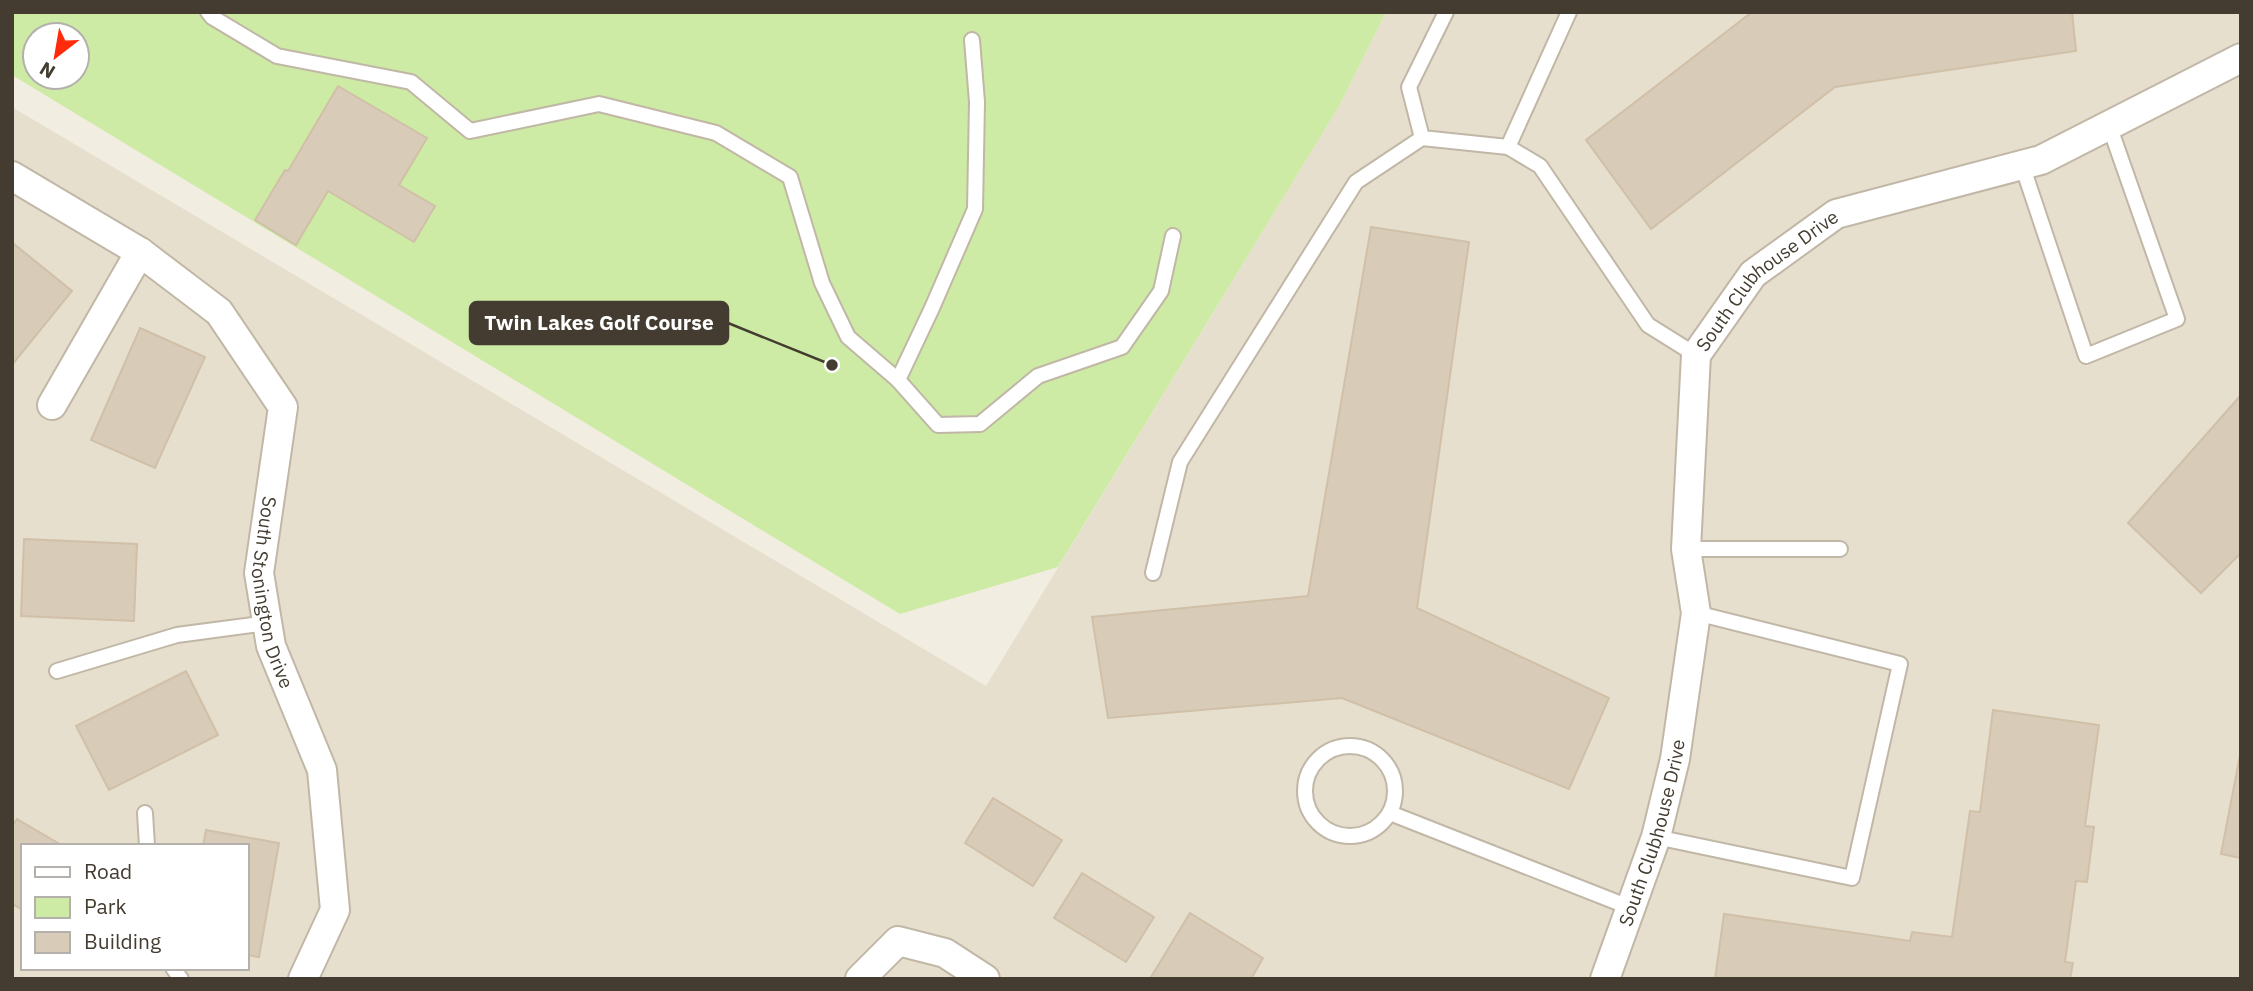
<svg xmlns="http://www.w3.org/2000/svg" width="2253" height="991" font-family="'IBM Plex Sans',sans-serif">
  <rect width="100%" height="100%" fill="#f2ede1"/>
  <path fill="#e7dfce" fill-rule="evenodd" d="M 1386,12 L 2241,12 L 2241,979 L 12,979 L 12,107 L 986,686 L 1339,106 ZM 23,846 L 247,846 L 247,968 L 23,968 Z"/>
  <path fill="#cdeba4" fill-rule="evenodd" d="M 12,12 L 1386,12 L 1339,106 L 1058,567 L 900,614 L 12,75 ZM 35,35 L 77,35 L 77,77 L 35,77 Z"/>
  <g fill="#d8cbb8" stroke="#d0c0a8" stroke-width="2">
    <polygon points="1752,12 2072,12 2076,51 1835,87 1651,229 1586,140"/>
    <polygon points="338,86 427,138 399,185 435,206 414,242 328,191 296,245 255,220 285,170 288,171"/>
    <polygon points="1371,227 1469,242 1417,608 1609,698 1569,789 1342,698 1108,718 1092,617 1308,596"/>
    <polygon points="14,244 72,291 12,365 12,245"/>
    <polygon points="140,328 205,357 155,468 91,440"/>
    <polygon points="2241,395 2241,553 2201,593 2128,523"/>
    <polygon points="24,539 137,544 134,621 21,616"/>
    <polygon points="186,671 218,735 109,790 76,726"/>
    <polygon points="1993,710 2099,725 2085,826 2094,827 2087,882 2076,881 2065,962 2073,963 2070,979 1715,979 1724,914 1910,941 1912,932 1952,937 1970,811 1980,812"/>
    <polygon points="2240,755 2241,755 2241,858 2221,854"/>
    <polygon points="993,798 1062,840 1033,886 965,843"/>
    <polygon points="17,819 63,846 23,846 23,910 12,904 12,826"/>
    <polygon points="206,830 279,843 259,957 247,955 247,846 203,846"/>
    <polygon points="1082,873 1154,917 1126,962 1054,918"/>
    <polygon points="1190,913 1263,958 1251,979 1154,979 1151,977"/>
  </g>
  <g fill="none" stroke-linecap="round" stroke-linejoin="round">
    <defs>
      <g id="lane">
        <polyline points="208,12 212,17 277,56 411,82 470,131 599,104 716,133 790,177 822,283 848,337 898,380 938,425 980,424 1038,376 1122,347 1161,291 1173,236"/>
        <polyline points="1446,12 1409,87 1422,138 1508,147"/>
        <polyline points="1569,12 1508,147 1540,166 1648,325 1696,355"/>
        <polyline points="2022,165 2086,356 2177,319 2109,125"/>
        <polyline points="898,380 932,308 975,209 977,102 972,40"/>
        <polyline points="1686,549 1840,549"/>
        <polyline points="1153,573 1180,462 1356,182 1422,138"/>
        <polyline points="57,671 177,635 267,623"/>
        <circle cx="1350" cy="791" r="45"/>
        <polyline points="145,813 147,846"/>
        <polyline points="1390,813 1629,907"/>
        <polyline points="1656,837 1852,878 1900,664 1696,613"/>
        <polyline points="173,968 181,979"/>
      </g>
      <g id="street">
        <path id="s1" d="M 12,176 L 140,252 L 219,312 L 283,407 L 259,573 L 271,646 L 322,770 L 335,910 L 303,979"/>
        <polyline points="52,405 140,252"/>
        <polyline points="860,979 898,941 945,953 985,979"/>
        <path id="s2" d="M 1605,979 L 1656,837 L 1675,759 L 1696,613 L 1686,549 L 1696,355 L 1753,274 L 1836,214 L 2041,160 L 2241,58"/>
      </g>
    </defs>
    <use href="#lane" stroke="#c1b7a6" stroke-width="18"/>
    <use href="#street" stroke="#c1b7a6" stroke-width="32"/>
    <use href="#lane" stroke="#fff" stroke-width="14"/>
    <use href="#street" stroke="#fff" stroke-width="28"/>
  </g>
  <g text-anchor="middle" dominant-baseline="central" stroke-width="5" stroke-linejoin="round" paint-order="stroke">
    <g font-size="19" fill="#443c31" stroke="#fff">
      <text stroke="none"><textPath href="#s2" startOffset="742">South Clubhouse Drive</textPath></text>
      <text stroke="none"><textPath href="#s1" startOffset="551">South Stonington Drive</textPath></text>
      <text stroke="none"><textPath href="#s2" startOffset="154">South Clubhouse Drive</textPath></text>
    </g>
  </g>
  <path fill="none" stroke="#443c31" stroke-width="2.5" d="M832 365L728 323"/>
  <circle fill="#443c31" stroke="#fff" stroke-width="2.5" cx="832" cy="365" r="7"/>
  <rect fill="#443c31" stroke="#443c31" stroke-width="2.5" x="470" y="302" width="258" height="42" rx="7"/>
  <g font-size="21" text-anchor="middle" font-weight="bold" fill="#fff">
    <text x="599" y="330">Twin Lakes Golf Course</text>
  </g>
  <rect width="2253" height="991" fill="none" stroke="#443c31" stroke-width="28"/>
  <rect x="21" y="844" width="228" height="126" fill="#ffffff" stroke="#b4b1ad" stroke-width="2"/>
  <rect x="35" y="867" width="35" height="10" fill="#ffffff" stroke="#b4b1ad" stroke-width="2"/>
  <text x="84" y="879" font-size="21" fill="#443c31">Road</text>
  <rect x="35" y="897" width="35" height="21" fill="#cdeba4" stroke="#b4b1ad" stroke-width="2"/>
  <text x="84" y="914" font-size="21" fill="#443c31">Park</text>
  <rect x="35" y="932" width="35" height="21" fill="#d8cbb8" stroke="#b4b1ad" stroke-width="2"/>
  <text x="84" y="949" font-size="21" fill="#443c31">Building</text>
  <g transform="translate(56 56) rotate(211)"><circle r="33" fill="#ffffff" stroke="#b4b1ad" stroke-width="2"/>
  <path d="M0-5L12 26L0 18L-12 26Z" fill="#ff2b0b"/>
  <text y="-10" font-size="19" font-weight="bold" text-anchor="middle" fill="#443c31">N</text>
  </g>
</svg>
